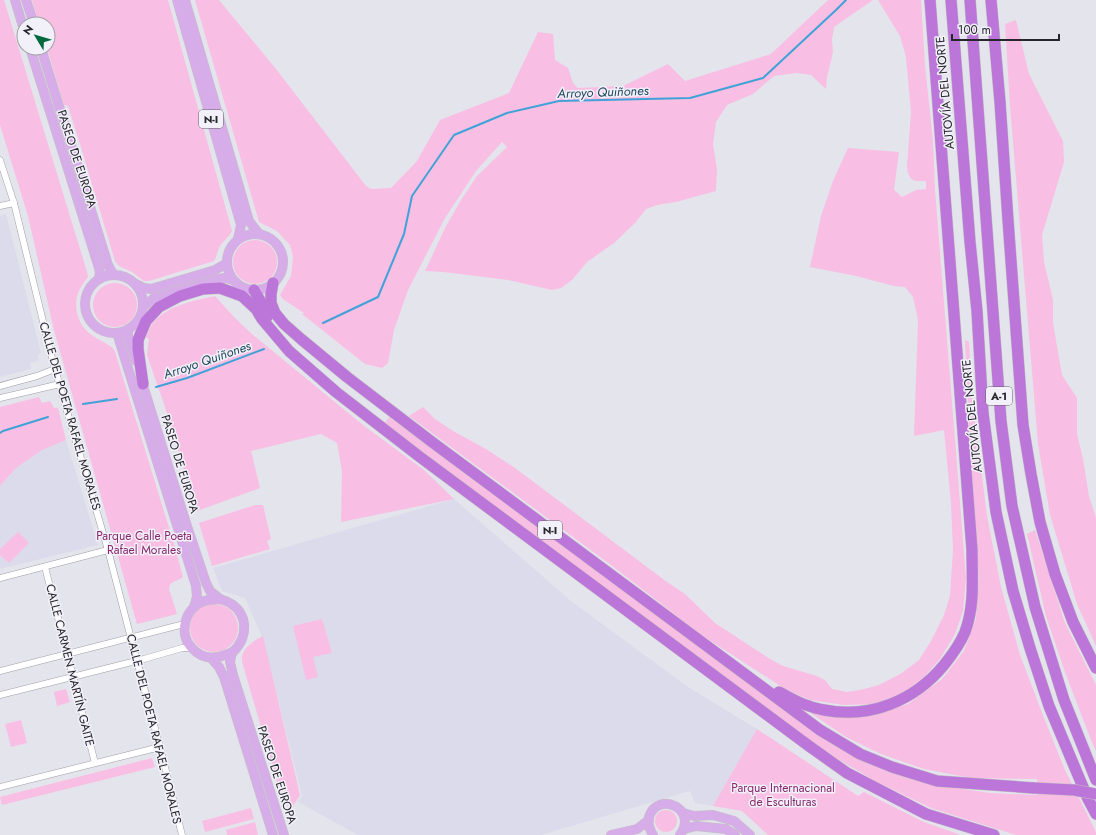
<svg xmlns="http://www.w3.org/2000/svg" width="1096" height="835" font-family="Jost,sans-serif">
  <rect width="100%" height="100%" fill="#e4e4ed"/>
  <g fill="#dcdbec">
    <polygon points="6,214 41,353 38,355 39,361 30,363 31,369 0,377 0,216"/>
    <polygon points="66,440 98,545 0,569 0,486 16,468 42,450"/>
    <polygon points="454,499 571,601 688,687 757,729 713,806 695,803 690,791 541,835 358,835 298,802 302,796 263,639 245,598 222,591 213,568"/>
  </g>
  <g fill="#f9bee3">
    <path d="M 0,0 L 4,0 L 87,272 L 88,277 C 84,282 80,287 78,293 C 73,307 78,324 89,333 C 96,339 105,342 113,348 L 115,352 L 174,544 L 183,577 C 178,581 169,581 169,589 L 177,614 L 137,624 L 54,330 L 28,216 L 0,125 Z"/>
    <path d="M 32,0 L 168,0 L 232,231 C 229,237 224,240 220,246 C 217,251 217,256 214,261 L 149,281 L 144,281 L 132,272 L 119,266 L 115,261 L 80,144 L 68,106 L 64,105 L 47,48 L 48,48 L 48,24 L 39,24 Z"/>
    <polygon points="195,0 219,0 276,69 366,186 371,189 391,188 417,161 440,120 509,93 538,32 553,34 555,60 568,68 573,83 578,88 623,86 668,64 685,81 771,54 828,0 873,0 834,27 832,40 833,52 827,77 826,89 811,75 797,73 774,76 753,94 727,105 716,122 713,144 717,169 716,191 676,202 657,205 646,209 635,223 614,243 587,262 572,280 561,288 552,290 508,280 444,272 425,271 446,226 461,200 477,176 507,147 502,142 476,171 445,218 408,290 394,330 388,363 382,368 365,364 302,314 304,313 283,299 280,295 291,276 293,257 290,245 277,231 259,222"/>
    <polygon points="878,0 921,0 925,66 933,140 935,190 966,578 963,611 955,634 940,659 923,678 901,694 875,704 844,705 810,700 785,689 700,634 615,568 409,416 423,407 435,419 453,431 486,449 515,468 667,582 685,594 715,623 770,659 783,666 817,676 825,680 832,689 847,692 860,690 879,685 902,673 919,660 931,641 944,615 950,596 953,550 951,503 944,430 914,436 918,320 913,297 905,287 894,286 856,276 810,267 821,216 833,181 848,148 899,152 894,190 902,197 916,190 926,189 926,181 916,181 911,179 908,173 907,166 911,112 906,57 900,36"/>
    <polygon points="1016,20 1029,74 1063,141 1064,162 1042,235 1044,262 1053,300 1053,323 1062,375 1077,398 1077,434 1083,459 1089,496 1096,518 1096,646 1077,604 1050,515 1038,444 1010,106 1005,24"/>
    <circle cx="255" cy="262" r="22"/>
    <circle cx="115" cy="305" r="22"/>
    <path d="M 215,296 L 234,317 L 253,335 L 363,425 L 424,470 L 454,499 L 341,522 L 342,471 L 337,443 L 321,434 L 251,451 L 260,488 L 197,511 L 164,404 L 147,355 L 149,339 L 146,337 C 148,333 150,327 153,323 C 168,305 193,301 215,296 Z"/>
    <polygon points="965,340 969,342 972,398 987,516 1001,587 1020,655 1044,718 1065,770 1096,832 1096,835 1016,835 931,808 875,781 838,759 797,731 384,424 389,417 800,722 838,748 889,772 935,785 990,793 1037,795 1037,779 971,778 924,769 881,754 846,737 809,712 832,715 871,715 908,704 942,679 964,651 976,619 979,576 972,491"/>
    <polygon points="39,397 42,403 50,401 54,408 58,408 66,440 42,450 16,468 0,486 0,407"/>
    <polygon points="255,505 263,505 271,539 267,541 270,549 212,566 199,523"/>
    <polygon points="1035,530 1065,623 1096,685 1096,751 1091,740 1065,672 1046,616 1027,534"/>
    <polygon points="18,532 29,543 9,563 0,555 0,549"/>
    <circle cx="214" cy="628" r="24"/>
    <polygon points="322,619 332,653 313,657 318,677 306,680 293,626"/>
    <path d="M 263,636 L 300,795 L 292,808 L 283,802 L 245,672 C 244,668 241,661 242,656 C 244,647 255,640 263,636 Z"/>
    <polygon points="66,689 70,702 57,706 54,692"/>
    <polygon points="21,720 27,743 11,747 5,724"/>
    <polygon points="757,729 858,796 864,792 924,822 961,835 768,835 742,811 713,806"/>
    <polygon points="152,758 155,767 2,805 0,797"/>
    <polygon points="251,808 254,819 205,832 202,821"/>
    <circle cx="666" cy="821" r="11"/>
    <polygon points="255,822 258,835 227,835 226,830"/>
  </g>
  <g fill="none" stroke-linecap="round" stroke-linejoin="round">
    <g stroke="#40a2d7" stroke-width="2">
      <polyline points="323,323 378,297 404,234 412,196 454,135 507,113 559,101 690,98 763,78 836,10 846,0"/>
      <polyline points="156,387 187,378 264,349"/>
      <polyline points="83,404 117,399"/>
      <polyline points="0,433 3,431 48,417"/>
    </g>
    <defs>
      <g id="street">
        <polyline points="0,160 14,203 51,354 64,401 108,550 134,650 160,747 182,835"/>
        <polyline points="0,206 14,203"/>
        <polyline points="0,386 37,376 55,369"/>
        <polyline points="0,398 60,384"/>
        <polyline points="45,567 95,763"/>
        <polyline points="0,578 108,550"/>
        <polyline points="0,671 184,624"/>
        <polyline points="0,695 144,659 182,648 191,648"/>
        <polyline points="0,787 160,747"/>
      </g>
      <g id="primary">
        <polyline points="15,0 24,30"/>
        <polyline points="26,0 34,24"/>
        <polyline points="177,0 241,225 238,239"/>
        <polyline points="185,0 249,221 259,234"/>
        <polyline points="30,48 99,268 100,273 99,278"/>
        <polyline points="41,48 108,265 113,274"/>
        <circle cx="255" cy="262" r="28"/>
        <circle cx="114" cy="304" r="29"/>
        <polyline points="136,284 144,288 151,289 215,270 227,263"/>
        <polyline points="143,307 154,298 218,279 225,278 233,280"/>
        <polyline points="128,329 128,336 136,361"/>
        <polyline points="117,333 196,586 197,597 194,607"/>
        <polyline points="141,379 185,520 206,583 210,591 220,599"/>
        <path d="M 220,599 C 239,604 249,620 242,639 C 240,644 237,648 233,652 C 231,653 228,654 225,655 C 212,660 201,658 192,648 C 178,634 185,609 202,602 C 208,599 214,600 220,599 Z"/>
        <polyline points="232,652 230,662 233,675 284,835"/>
        <polyline points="212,659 219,667 224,677 273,835"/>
        <polyline points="683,813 694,816 713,815 734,821 750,835"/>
        <polyline points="684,829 696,826 726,829 735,835"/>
        <polyline points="611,835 637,829 649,820"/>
        <path d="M 653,835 C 650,830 647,824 649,817 C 658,790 699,809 680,835"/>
      </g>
      <g id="highway">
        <polyline points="951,0 970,242 977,311 983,413 996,512 1013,591 1030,648 1049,706 1088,799 1096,814"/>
        <polyline points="970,0 1001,421 1012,506 1035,607 1064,700 1096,780"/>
        <polyline points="991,0 1000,102 1008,220 1023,425 1031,474 1040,522 1055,574 1073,622 1096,668"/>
        <polyline points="273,283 271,294 271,303 275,313 284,324 301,339 347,377 432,442 820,730 860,754 892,767 937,781 1034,788"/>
        <polyline points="254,290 263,306 267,317"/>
        <polyline points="143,384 138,349 138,340 146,321 159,307 180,296 203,289 220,288 242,296 256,309 262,319 289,351 336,392 420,457 809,746 847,773 926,814 994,835"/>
        <path d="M 779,692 C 789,697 798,703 809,706 C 814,708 819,709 824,710 C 870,719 914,701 944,665 C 952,655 960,644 965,632 C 975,605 972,578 972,550 L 930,0"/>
      </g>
    </defs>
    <use href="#street" stroke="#9f9ea7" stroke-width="7"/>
    <use href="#primary" stroke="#c3c2c3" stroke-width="10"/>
    <use href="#highway" stroke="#c3c2c3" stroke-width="12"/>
    <use href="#street" stroke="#fff" stroke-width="6"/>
    <use href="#primary" stroke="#d7ade9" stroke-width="9"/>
    <use href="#highway" stroke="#bc76da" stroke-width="11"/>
    <defs>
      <polyline id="highway-bridge" points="1034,788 1074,790 1096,794"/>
    </defs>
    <use href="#highway-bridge" stroke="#c3c2c3" stroke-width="12" stroke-linecap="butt"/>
    <use href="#highway-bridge" stroke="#bc76da" stroke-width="11"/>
  </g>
  <g text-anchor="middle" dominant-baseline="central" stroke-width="3" stroke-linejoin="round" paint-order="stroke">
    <g fill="#f2f1fa" stroke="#646368" stroke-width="1">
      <rect x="199" y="110" width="24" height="18" rx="3"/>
      <rect x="986" y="387" width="26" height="18" rx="3"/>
      <rect x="538" y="521" width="24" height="18" rx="3"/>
    </g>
    <g font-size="11" font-weight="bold" fill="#27262a">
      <text x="211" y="119">N-I</text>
      <text x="999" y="396">A-1</text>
      <text x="550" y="530">N-I</text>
    </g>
    <g font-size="12" fill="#27262a" stroke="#f2f1fa">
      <text transform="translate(945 93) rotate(-95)">AUTOVÍA DEL NORTE</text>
      <text transform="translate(77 159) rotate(72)">PASEO DE EUROPA</text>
      <text transform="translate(70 416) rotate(74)">CALLE DEL POETA RAFAEL MORALES</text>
      <text transform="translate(972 416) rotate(-96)">AUTOVÍA DEL NORTE</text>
      <text transform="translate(180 464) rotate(73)">PASEO DE EUROPA</text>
      <text transform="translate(70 665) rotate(76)">CALLE CARMEN MARTÍN GAITE</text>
      <text transform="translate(154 729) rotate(76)">CALLE DEL POETA RAFAEL MORALES</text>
      <text transform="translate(277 775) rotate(72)">PASEO DE EUROPA</text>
    </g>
    <g font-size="12" fill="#87296c" stroke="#f2f1fa">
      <text x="144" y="536">Parque Calle Poeta<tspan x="144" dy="14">Rafael Morales</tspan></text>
      <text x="783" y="788">Parque Internacional<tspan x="783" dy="14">de Esculturas</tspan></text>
    </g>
    <g font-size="13" font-style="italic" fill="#1e475d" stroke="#f2f1fa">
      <text transform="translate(603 92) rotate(-2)">Arroyo Quiñones</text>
      <text transform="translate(207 360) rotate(-19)">Arroyo Quiñones</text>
    </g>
  </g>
  <g transform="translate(36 36) rotate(308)"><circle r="19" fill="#f2f1fa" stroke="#a1a0a7"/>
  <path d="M0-3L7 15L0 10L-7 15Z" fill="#01683e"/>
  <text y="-6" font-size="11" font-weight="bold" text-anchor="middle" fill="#27262a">N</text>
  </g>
  <path d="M952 34v6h107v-6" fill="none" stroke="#27262a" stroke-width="2"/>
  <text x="958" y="34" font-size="12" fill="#27262a" stroke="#f2f1fa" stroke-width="3" paint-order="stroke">100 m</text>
</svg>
